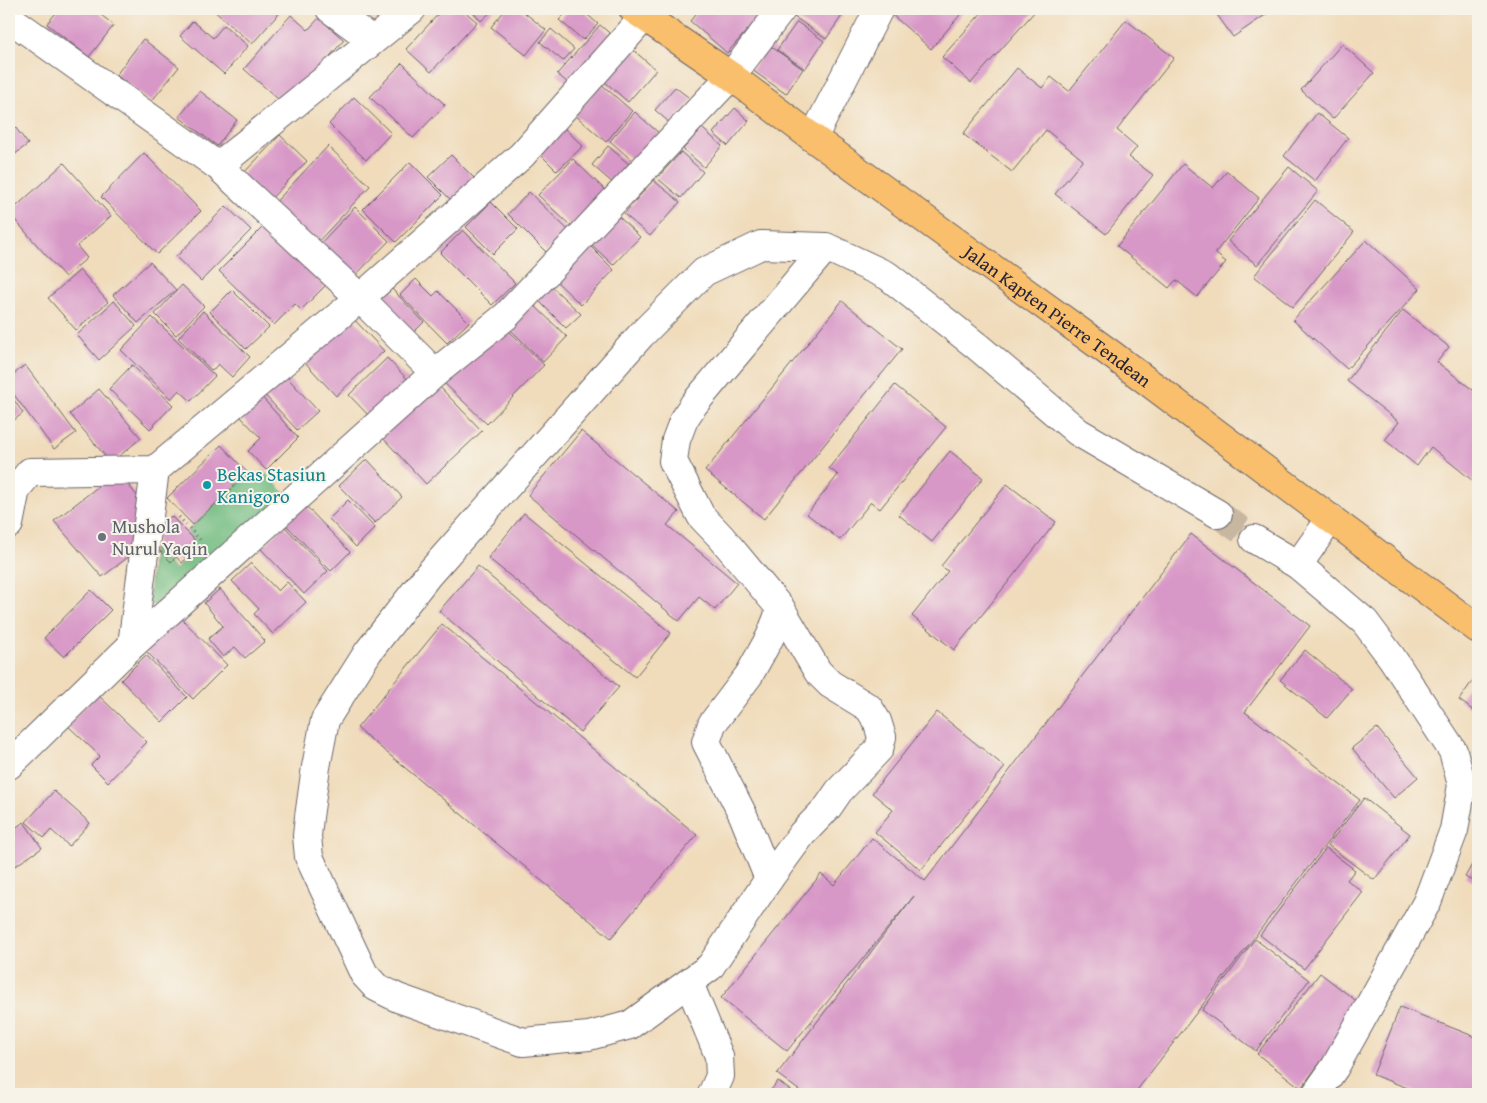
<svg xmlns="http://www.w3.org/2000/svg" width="1487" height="1103" font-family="'Gentium Book Plus',serif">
  <rect width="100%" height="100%" fill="#f7f3e8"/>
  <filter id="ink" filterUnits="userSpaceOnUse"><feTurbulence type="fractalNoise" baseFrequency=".02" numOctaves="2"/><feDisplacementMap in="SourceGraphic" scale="10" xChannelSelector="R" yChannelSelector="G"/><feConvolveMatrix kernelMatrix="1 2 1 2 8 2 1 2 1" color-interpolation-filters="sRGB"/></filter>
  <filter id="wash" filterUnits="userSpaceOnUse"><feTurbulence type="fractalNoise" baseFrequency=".0096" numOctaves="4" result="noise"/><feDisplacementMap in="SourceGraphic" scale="20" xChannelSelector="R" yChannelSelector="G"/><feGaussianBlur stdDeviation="1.12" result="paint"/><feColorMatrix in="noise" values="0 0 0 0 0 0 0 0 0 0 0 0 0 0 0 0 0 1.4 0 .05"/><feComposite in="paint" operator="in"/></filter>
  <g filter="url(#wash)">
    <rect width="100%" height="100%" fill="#f0dcbb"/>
    <polygon fill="#74bd83" stroke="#4b705f" points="263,471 289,498 159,605 154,605 149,602 153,548 175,570 192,552 194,539 187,532 248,473 254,480"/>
    <g id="blocks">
      <g fill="#d898c7">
        <polygon points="59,9 93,9 114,25 89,57 47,24"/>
        <polygon points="212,9 283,9 252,44"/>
        <polygon points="443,9 462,9 477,22 431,72 406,49"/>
        <polygon points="470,9 494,9 481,21"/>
        <polygon points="506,9 520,9 546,30 526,55 491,27"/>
        <polygon points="570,9 581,9 598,24 583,40 559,20"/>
        <polygon points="700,9 766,9 727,53 690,21"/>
        <polygon points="793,9 844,9 846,10 826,39 790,14"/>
        <polygon points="894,9 965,9 931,49 890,13"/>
        <polygon points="985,9 1037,9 971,83 942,57"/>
        <polygon points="1213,9 1274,9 1233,37"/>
        <polygon points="291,15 308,30 319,18 344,40 286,106 244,69"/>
        <polygon points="1126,20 1174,58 1117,130 1137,147 1129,157 1153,175 1106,234 1055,194 1083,160 1046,130 1012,172 963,134 1017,68 1042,88 1051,77 1069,91"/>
        <polygon points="193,21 213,38 224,25 248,46 224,74 180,36"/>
        <polygon points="797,22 824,41 805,69 777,50"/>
        <polygon points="600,25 615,38 573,87 557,74"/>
        <polygon points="551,29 574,49 563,61 540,42"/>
        <polygon points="143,39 179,67 151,102 116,75"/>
        <polygon points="1342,44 1374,73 1333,119 1301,90"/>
        <polygon points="769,45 803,69 786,94 752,70"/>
        <polygon points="631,48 656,70 628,102 603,80"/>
        <polygon points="402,63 445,105 413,138 370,97"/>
        <polygon points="601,84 632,111 606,142 575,115"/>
        <polygon points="675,87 692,100 671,124 655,110"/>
        <polygon points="200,91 237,120 217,146 179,117"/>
        <polygon points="354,97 391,133 366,160 329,124"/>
        <polygon points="735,108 749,121 728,146 713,133"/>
        <polygon points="635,112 660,134 635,163 610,141"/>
        <polygon points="1317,113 1348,138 1315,181 1284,156"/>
        <polygon points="9,119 28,144 9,159"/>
        <polygon points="562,126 583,146 557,171 537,151"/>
        <polygon points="702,128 722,146 704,167 683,149"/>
        <polygon points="280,135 307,161 267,203 240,177"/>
        <polygon points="328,146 370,186 313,247 271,207"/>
        <polygon points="608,146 638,172 622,191 592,165"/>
        <polygon points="681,152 703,172 681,198 657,178"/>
        <polygon points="144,153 201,211 157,254 101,197"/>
        <polygon points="451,155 479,183 457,206 428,177"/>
        <polygon points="573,159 606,191 572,227 538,195"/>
        <polygon points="410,162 443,195 396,242 363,209"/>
        <polygon points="64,163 111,216 77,246 87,258 65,277 9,213"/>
        <polygon points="1183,164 1213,188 1227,171 1259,198 1215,253 1226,262 1197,297 1176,280 1169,288 1117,246"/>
        <polygon points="1289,167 1318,191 1257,265 1228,241"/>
        <polygon points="653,180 680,202 650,236 624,214"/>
        <polygon points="529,192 568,230 546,252 508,214"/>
        <polygon points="1315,200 1354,232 1293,307 1254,276"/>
        <polygon points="491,202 518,229 493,254 466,227"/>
        <polygon points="226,206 251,230 201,281 176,257"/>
        <polygon points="355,207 389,241 350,281 316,248"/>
        <polygon points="617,215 640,237 613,265 590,243"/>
        <polygon points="265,225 326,285 301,310 295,304 274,325 219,271"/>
        <polygon points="463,230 515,283 492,305 440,253"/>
        <polygon points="1366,240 1420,289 1347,369 1293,320"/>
        <polygon points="587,243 614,270 581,305 553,278"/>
        <polygon points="150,262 176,290 138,323 113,295"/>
        <polygon points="80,270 108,302 76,330 48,298"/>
        <polygon points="416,279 433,296 438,291 469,322 447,343 400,295"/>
        <polygon points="549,284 581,314 566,328 536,298"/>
        <polygon points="182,285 204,306 176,335 155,314"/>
        <polygon points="392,289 424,322 407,339 374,305"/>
        <polygon points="232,290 269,327 246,349 210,312"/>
        <polygon points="114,301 136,326 99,360 77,335"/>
        <polygon points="842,301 902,349 764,519 705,471"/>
        <polygon points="533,304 567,337 543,362 510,329"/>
        <polygon points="1403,310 1449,347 1437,362 1478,394 1478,485 1431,447 1417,466 1385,440 1399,422 1347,381"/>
        <polygon points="203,311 250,357 232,377 218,364 212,371 178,338"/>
        <polygon points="349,314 384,351 336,396 301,358"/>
        <polygon points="152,317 215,376 191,401 179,390 171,399 121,350"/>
        <polygon points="503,325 544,365 487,424 440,379"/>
        <polygon points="387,358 409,381 371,418 349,395"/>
        <polygon points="25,365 76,433 54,449 9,388 9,378"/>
        <polygon points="132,365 173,405 150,429 109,389"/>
        <polygon points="285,375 318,411 297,430 264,394"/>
        <polygon points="437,384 482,431 426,484 382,437"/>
        <polygon points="895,385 946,427 880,509 871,502 840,540 807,514 838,475 829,468"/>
        <polygon points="99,389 141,438 111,463 70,414"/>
        <polygon points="9,393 23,413 9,424"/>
        <polygon points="260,395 298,438 266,470 248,451 261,438 239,415"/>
        <polygon points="581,431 679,512 667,525 737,583 715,610 699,597 679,621 528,495"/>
        <polygon points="221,445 248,473 193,525 167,498"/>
        <polygon points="950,451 983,478 932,542 899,515"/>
        <polygon points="367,459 402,497 375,523 339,486"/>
        <polygon points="122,477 146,507 135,552 102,577 54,521 109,478"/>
        <polygon points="1007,484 1056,522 954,650 912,616 948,571 941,566"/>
        <polygon points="348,500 375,528 356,547 329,519"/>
        <polygon points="305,505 350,552 331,571 285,524"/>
        <polygon points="524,513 671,633 635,677 488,558"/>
        <polygon points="171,516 194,539 192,552 182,563 176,557 171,562 156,547 159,528"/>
        <polygon points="284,526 328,571 304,594 261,549"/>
        <polygon points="1191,534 1310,626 1245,712 1360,800 1134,1094 804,1094 777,1074 914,896 787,1051 721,998 821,874 834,885 872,838 925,881"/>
        <polygon points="251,563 278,591 287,582 306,602 273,634 254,614 259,609 232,581"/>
        <polygon points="478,566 619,687 580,732 439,611"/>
        <polygon points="220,589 265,641 245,658 235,647 223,657 208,639 223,626 204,603"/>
        <polygon points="91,590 111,610 64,657 44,638"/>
        <polygon points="179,616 227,665 193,699 139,644"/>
        <polygon points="442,624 697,835 611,938 357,728"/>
        <polygon points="1305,650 1352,689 1327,718 1280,680"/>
        <polygon points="146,655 187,697 162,722 121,680"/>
        <polygon points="1478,673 1478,714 1459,700"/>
        <polygon points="97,694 147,742 108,782 91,765 100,756 67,725"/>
        <polygon points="937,712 1005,767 921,870 875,832 893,810 872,793"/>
        <polygon points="1377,728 1418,777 1394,798 1352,748"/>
        <polygon points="54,791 90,823 69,846 51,830 44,838 26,822"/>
        <polygon points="1364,798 1410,834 1374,880 1328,845"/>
        <polygon points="24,822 42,848 9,870 9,832"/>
        <polygon points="1326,848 1355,870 1347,880 1363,892 1304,969 1260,935"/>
        <polygon points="1478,854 1478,884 1465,877"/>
        <polygon points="1255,939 1309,980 1256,1051 1202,1010"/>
        <polygon points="1320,973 1363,1006 1301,1088 1257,1054"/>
        <polygon points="1400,1007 1478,1038 1478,1094 1424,1094 1373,1075"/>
        <polygon points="778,1081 795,1094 768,1094"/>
      </g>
    </g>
  </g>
  <g filter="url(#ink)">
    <use href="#blocks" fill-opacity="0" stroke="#6a6368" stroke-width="1"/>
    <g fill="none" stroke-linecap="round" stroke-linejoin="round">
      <polyline stroke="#c7b7a1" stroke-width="28" stroke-dasharray="28 14" stroke-linecap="butt" points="1218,514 1254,539"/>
      <defs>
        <g id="minor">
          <polyline points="330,9 372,40"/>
          <polyline points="9,18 218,166 360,298 435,373"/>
          <polyline points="813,138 879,9"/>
          <polyline points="218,166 412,9"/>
          <polyline points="826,247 694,404 684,419 676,440 673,461 701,516 721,537 781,609 818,672 830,684 869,708 877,721 882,737 879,749 839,791 828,807 802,834 769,879 710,967 630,1025 589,1036 523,1042 398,998 376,987 364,974 309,857 307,836 309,817 316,767 325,720 368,652 428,575 641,335 704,272 761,245 826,247 888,276 978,347 1078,432 1218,514"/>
          <polyline points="9,524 16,489 30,472 155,470 360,298 522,155 644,17"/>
          <polyline points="1254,539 1298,565 1365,622 1392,658 1453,751 1462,785 1454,830 1427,902 1335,1067 1316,1094"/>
          <polyline points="1298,565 1331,518"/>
          <polyline points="132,645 155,470"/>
          <polyline points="9,765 132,645 435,373 506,316 731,76 782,9"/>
          <polyline points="769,879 743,815 706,742 712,724 749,675 770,637 781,609"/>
          <polyline points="689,983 719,1056 720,1076 712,1094"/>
        </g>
        <g id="major">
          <path id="s1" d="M 633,9 L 731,76 L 813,138 L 1111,354 L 1478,629"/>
        </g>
      </defs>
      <use href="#minor" stroke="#6a6368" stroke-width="30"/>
      <use href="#major" stroke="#6a6368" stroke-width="30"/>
      <polyline stroke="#6a6368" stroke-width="3" stroke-dasharray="1 4" stroke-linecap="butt" points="179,517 202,542"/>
      <use href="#minor" stroke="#fff" stroke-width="28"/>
      <use href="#major" stroke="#f9bf6c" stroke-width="28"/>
    </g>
  </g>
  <circle fill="#0f9aa8" stroke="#f7f3e8" stroke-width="2" cx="207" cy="485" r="5"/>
  <circle fill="#6b7280" stroke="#f7f3e8" stroke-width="2" cx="102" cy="537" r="5"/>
  <g text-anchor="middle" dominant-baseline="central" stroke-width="4" stroke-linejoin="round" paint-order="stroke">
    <g font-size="19" fill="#22223b" stroke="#f7f3e8">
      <text stroke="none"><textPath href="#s1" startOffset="524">Jalan Kapten Pierre Tendean</textPath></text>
    </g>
    <g font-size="19" fill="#0d838f" stroke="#f7f3e8" text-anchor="start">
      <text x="217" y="474">Bekas Stasiun<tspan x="217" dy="22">Kanigoro</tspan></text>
    </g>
    <g font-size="19" fill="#5b616d" stroke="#f7f3e8" text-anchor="start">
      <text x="112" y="526">Mushola<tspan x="112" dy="22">Nurul Yaqin</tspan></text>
    </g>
  </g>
  <rect width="1487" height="1103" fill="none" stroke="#f7f3e8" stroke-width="30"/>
</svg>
